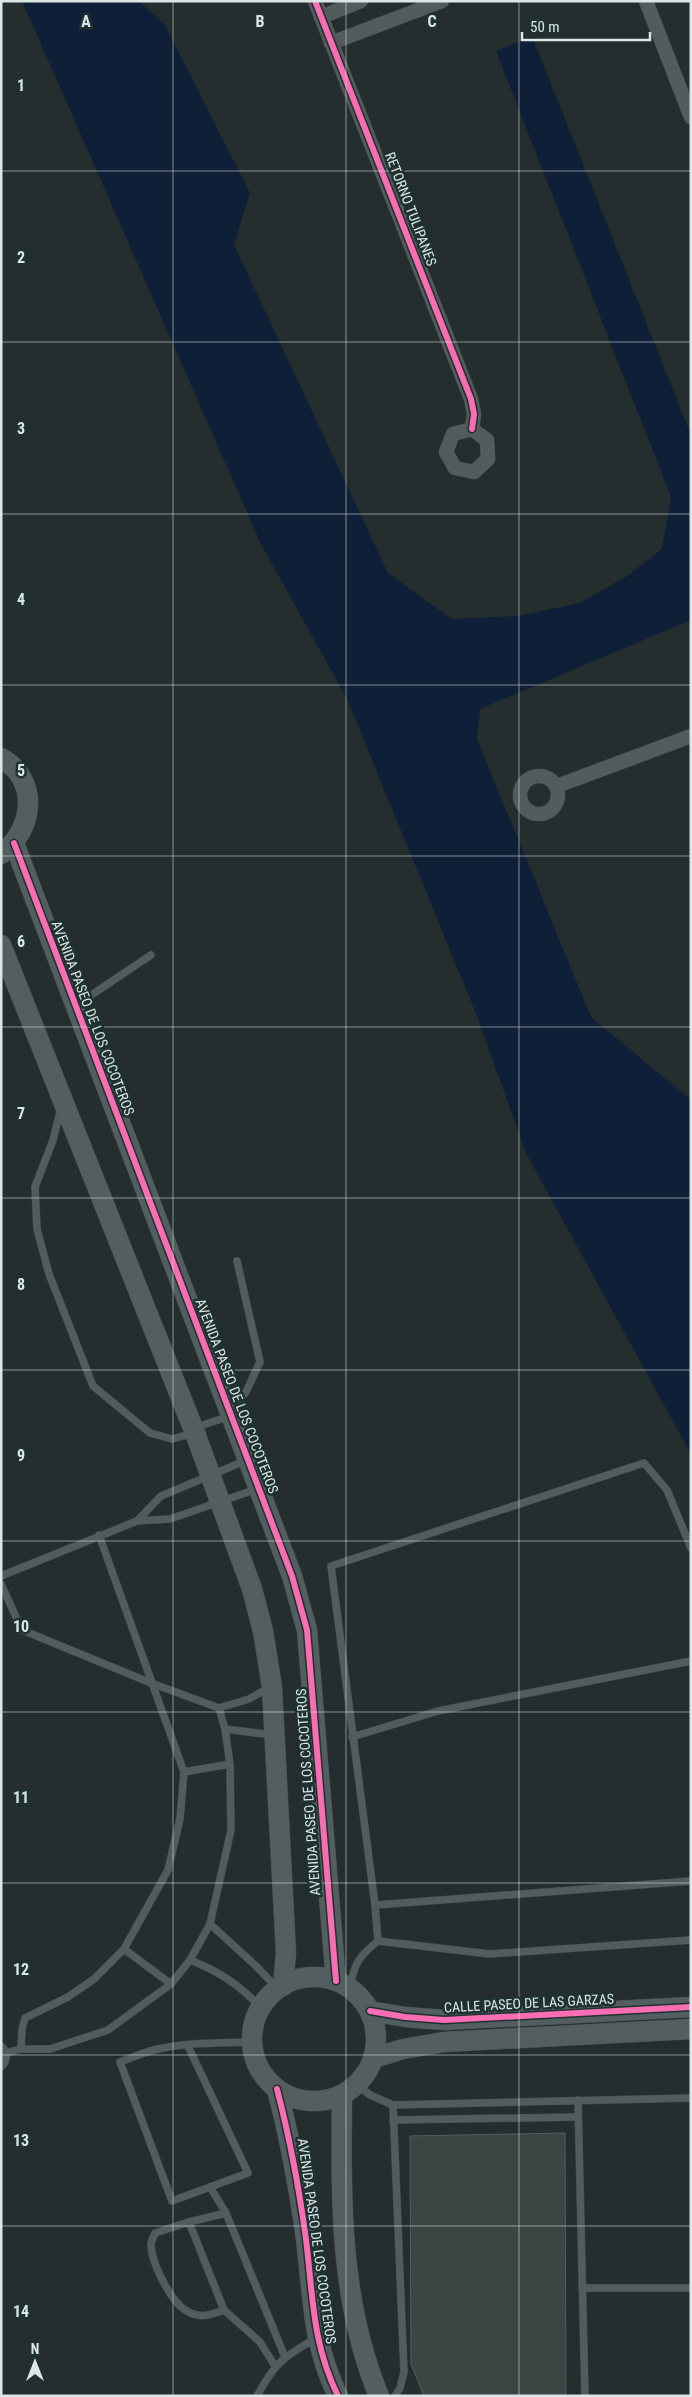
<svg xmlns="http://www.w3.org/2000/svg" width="692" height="2397" font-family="'Roboto Condensed',sans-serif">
  <rect width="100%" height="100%" fill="#242e2e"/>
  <polygon fill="#0f1f37" points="22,1 139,1 165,25 250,193 234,245 388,573 452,619 518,616 580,603 627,576 662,549 671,497 496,51 532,37 691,435 691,620 480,709 477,739 591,1017 691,1100 691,1454 527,1155 475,1011 347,699 261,544"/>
  <polygon fill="#3a4644" stroke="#565e5d" points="565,2133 566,2396 424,2396 411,2364 410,2136"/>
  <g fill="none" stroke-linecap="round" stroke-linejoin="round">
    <defs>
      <g id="lane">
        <polyline points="78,1004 151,955"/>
        <polyline points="61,1108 53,1140 35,1187 37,1229 49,1274 93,1386 150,1433 172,1439 194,1433"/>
        <polyline points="194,1428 230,1416 247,1390 260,1362 237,1261"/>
        <polyline points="137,1521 161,1496 247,1460"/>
        <polyline points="1,1576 137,1521 170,1519 257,1489"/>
        <polyline points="1,1584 22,1630 151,1683 219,1708 249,1699 270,1687"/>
        <polyline points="225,1729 273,1735"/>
        <polyline points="352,1737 438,1711 691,1661"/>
        <polyline points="184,1772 230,1764"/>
        <polyline points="375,1905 691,1881"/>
        <polyline points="210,1924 255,1965 278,1989"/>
        <polyline points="378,1941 490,1954 691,1940"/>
        <polyline points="124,1949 171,1984"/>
        <path d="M 190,1960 C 222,1973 236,1983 261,2007"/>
        <path d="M 350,1988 C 354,1964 358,1957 378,1941 L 375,1905 L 331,1566 L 644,1463 L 667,1490 L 691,1548"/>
        <path d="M 1,2046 C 8,2052 8,2061 1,2067"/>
        <path d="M 188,2046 L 248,2173 L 172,2201 L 120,2062 C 131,2058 142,2053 154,2050 C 185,2042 220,2043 252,2042"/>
        <polyline points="21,2049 22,2029 25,2018 68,1997 94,1979 124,1949 168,1870 180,1819 184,1772 99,1535"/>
        <polyline points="6,2053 21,2049 50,2049 108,2030 171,1984 190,1960 210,1924 231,1830 230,1764 225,1729 219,1708"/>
        <polyline points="357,2085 370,2095 393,2105 404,2372 400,2388 395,2396"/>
        <polyline points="578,2100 585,2396"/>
        <polyline points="393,2105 691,2098"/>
        <polyline points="393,2120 578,2117"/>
        <polyline points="210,2187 226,2213 285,2357"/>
        <polyline points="226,2213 189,2222 224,2310 260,2342 275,2366"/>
        <path d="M 189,2222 L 155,2233 C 154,2237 151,2241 151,2244 C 151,2262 171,2303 187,2311 C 200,2319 211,2315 224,2310"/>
        <polyline points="582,2288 691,2288"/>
        <path d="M 257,2396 C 276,2361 283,2358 316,2338"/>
      </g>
      <g id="street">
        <polyline points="315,1 471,399 474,414 472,429"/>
        <polyline points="646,1 691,117"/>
        <polyline points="321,17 361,1"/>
        <polyline points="331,43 442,1"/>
        <polygon points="472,429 487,440 488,459 474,472 455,468 446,452 453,434"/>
        <circle cx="539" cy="795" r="19"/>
        <polyline points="557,786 691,736"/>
      </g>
      <g id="secondary">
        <path d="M 1,758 C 40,780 34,830 1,854"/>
        <polyline points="14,843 292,1576 307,1630 336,1981"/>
        <polyline points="1,945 195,1433 252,1589 263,1631 272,1687 286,1953 283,1986"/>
        <circle cx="314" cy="2039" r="62"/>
        <polyline points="370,2011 405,2017 444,2020 691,2007"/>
        <polyline points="374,2058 403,2049 444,2042 691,2029"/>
        <path d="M 277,2089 C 290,2139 299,2188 306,2239 C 313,2296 312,2343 338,2396"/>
        <path d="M 342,2095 C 341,2197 339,2300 379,2396"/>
      </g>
    </defs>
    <use href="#lane" stroke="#434c4c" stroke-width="8"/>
    <use href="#street" stroke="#434c4c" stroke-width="15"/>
    <use href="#secondary" stroke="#434c4c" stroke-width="21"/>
    <use href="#lane" stroke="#545b5c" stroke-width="7"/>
    <use href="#street" stroke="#545b5c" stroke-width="14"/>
    <use href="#secondary" stroke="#525e60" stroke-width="20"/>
    <defs>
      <g id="cycleway">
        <polyline points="315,1 471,399 474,414 472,429"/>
        <polyline points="14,843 292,1576 307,1630 336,1981"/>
        <polyline points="370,2011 405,2017 444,2020 691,2007"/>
        <path d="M 277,2089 C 290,2139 299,2188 306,2239 C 313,2296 312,2343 338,2396"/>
      </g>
    </defs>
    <use href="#cycleway" stroke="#203132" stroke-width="9"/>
    <use href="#cycleway" stroke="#f96db3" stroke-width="6"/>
  </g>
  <path fill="none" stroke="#dbe6e6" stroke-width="1" stroke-opacity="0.55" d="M 173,1 L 173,2396M 346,1 L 346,2396M 519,1 L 519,2396M 1,171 L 691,171M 1,342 L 691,342M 1,514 L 691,514M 1,685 L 691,685M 1,856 L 691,856M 1,1027 L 691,1027M 1,1198 L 691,1198M 1,1370 L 691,1370M 1,1541 L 691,1541M 1,1712 L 691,1712M 1,1883 L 691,1883M 1,2055 L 691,2055M 1,2226 L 691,2226"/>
  <g text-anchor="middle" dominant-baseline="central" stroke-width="5" stroke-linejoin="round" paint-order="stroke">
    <g font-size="14" fill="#dbe6e6" stroke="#203132">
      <text transform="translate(411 209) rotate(69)">RETORNO TULIPANES</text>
      <text transform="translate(93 1018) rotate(69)">AVENIDA PASEO DE LOS COCOTEROS</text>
      <text transform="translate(237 1396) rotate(69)">AVENIDA PASEO DE LOS COCOTEROS</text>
      <text transform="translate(308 1792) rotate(-94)">AVENIDA PASEO DE LOS COCOTEROS</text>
      <text transform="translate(529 2003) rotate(-3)">CALLE PASEO DE LAS GARZAS</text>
      <text transform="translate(317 2241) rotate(82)">AVENIDA PASEO DE LOS COCOTEROS</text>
    </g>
  </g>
  <g font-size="16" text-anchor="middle" font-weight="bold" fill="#dbe6e6" stroke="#203132" stroke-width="5" stroke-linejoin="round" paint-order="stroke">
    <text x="86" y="27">A</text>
    <text x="260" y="27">B</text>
    <text x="432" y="27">C</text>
    <text x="21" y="91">1</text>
    <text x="21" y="263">2</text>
    <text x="21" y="434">3</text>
    <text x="21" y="605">4</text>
    <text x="21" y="776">5</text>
    <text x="21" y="947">6</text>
    <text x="21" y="1119">7</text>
    <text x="21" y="1290">8</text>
    <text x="21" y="1461">9</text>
    <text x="21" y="1632">10</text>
    <text x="21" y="1803">11</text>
    <text x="21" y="1975">12</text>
    <text x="21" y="2146">13</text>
    <text x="21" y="2317">14</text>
  </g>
  <rect width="692" height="2397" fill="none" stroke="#dbe6e6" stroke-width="5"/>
  <g transform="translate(35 2362)" stroke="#203132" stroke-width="4" paint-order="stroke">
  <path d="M0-4L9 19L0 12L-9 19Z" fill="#dbe6e6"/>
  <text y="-8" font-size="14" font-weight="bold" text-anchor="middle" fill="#dbe6e6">N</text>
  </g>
  <path d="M522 32v8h128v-8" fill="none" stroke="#dbe6e6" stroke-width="2.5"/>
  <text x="530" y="32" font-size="15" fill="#dbe6e6" stroke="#203132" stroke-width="4" paint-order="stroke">50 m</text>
</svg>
